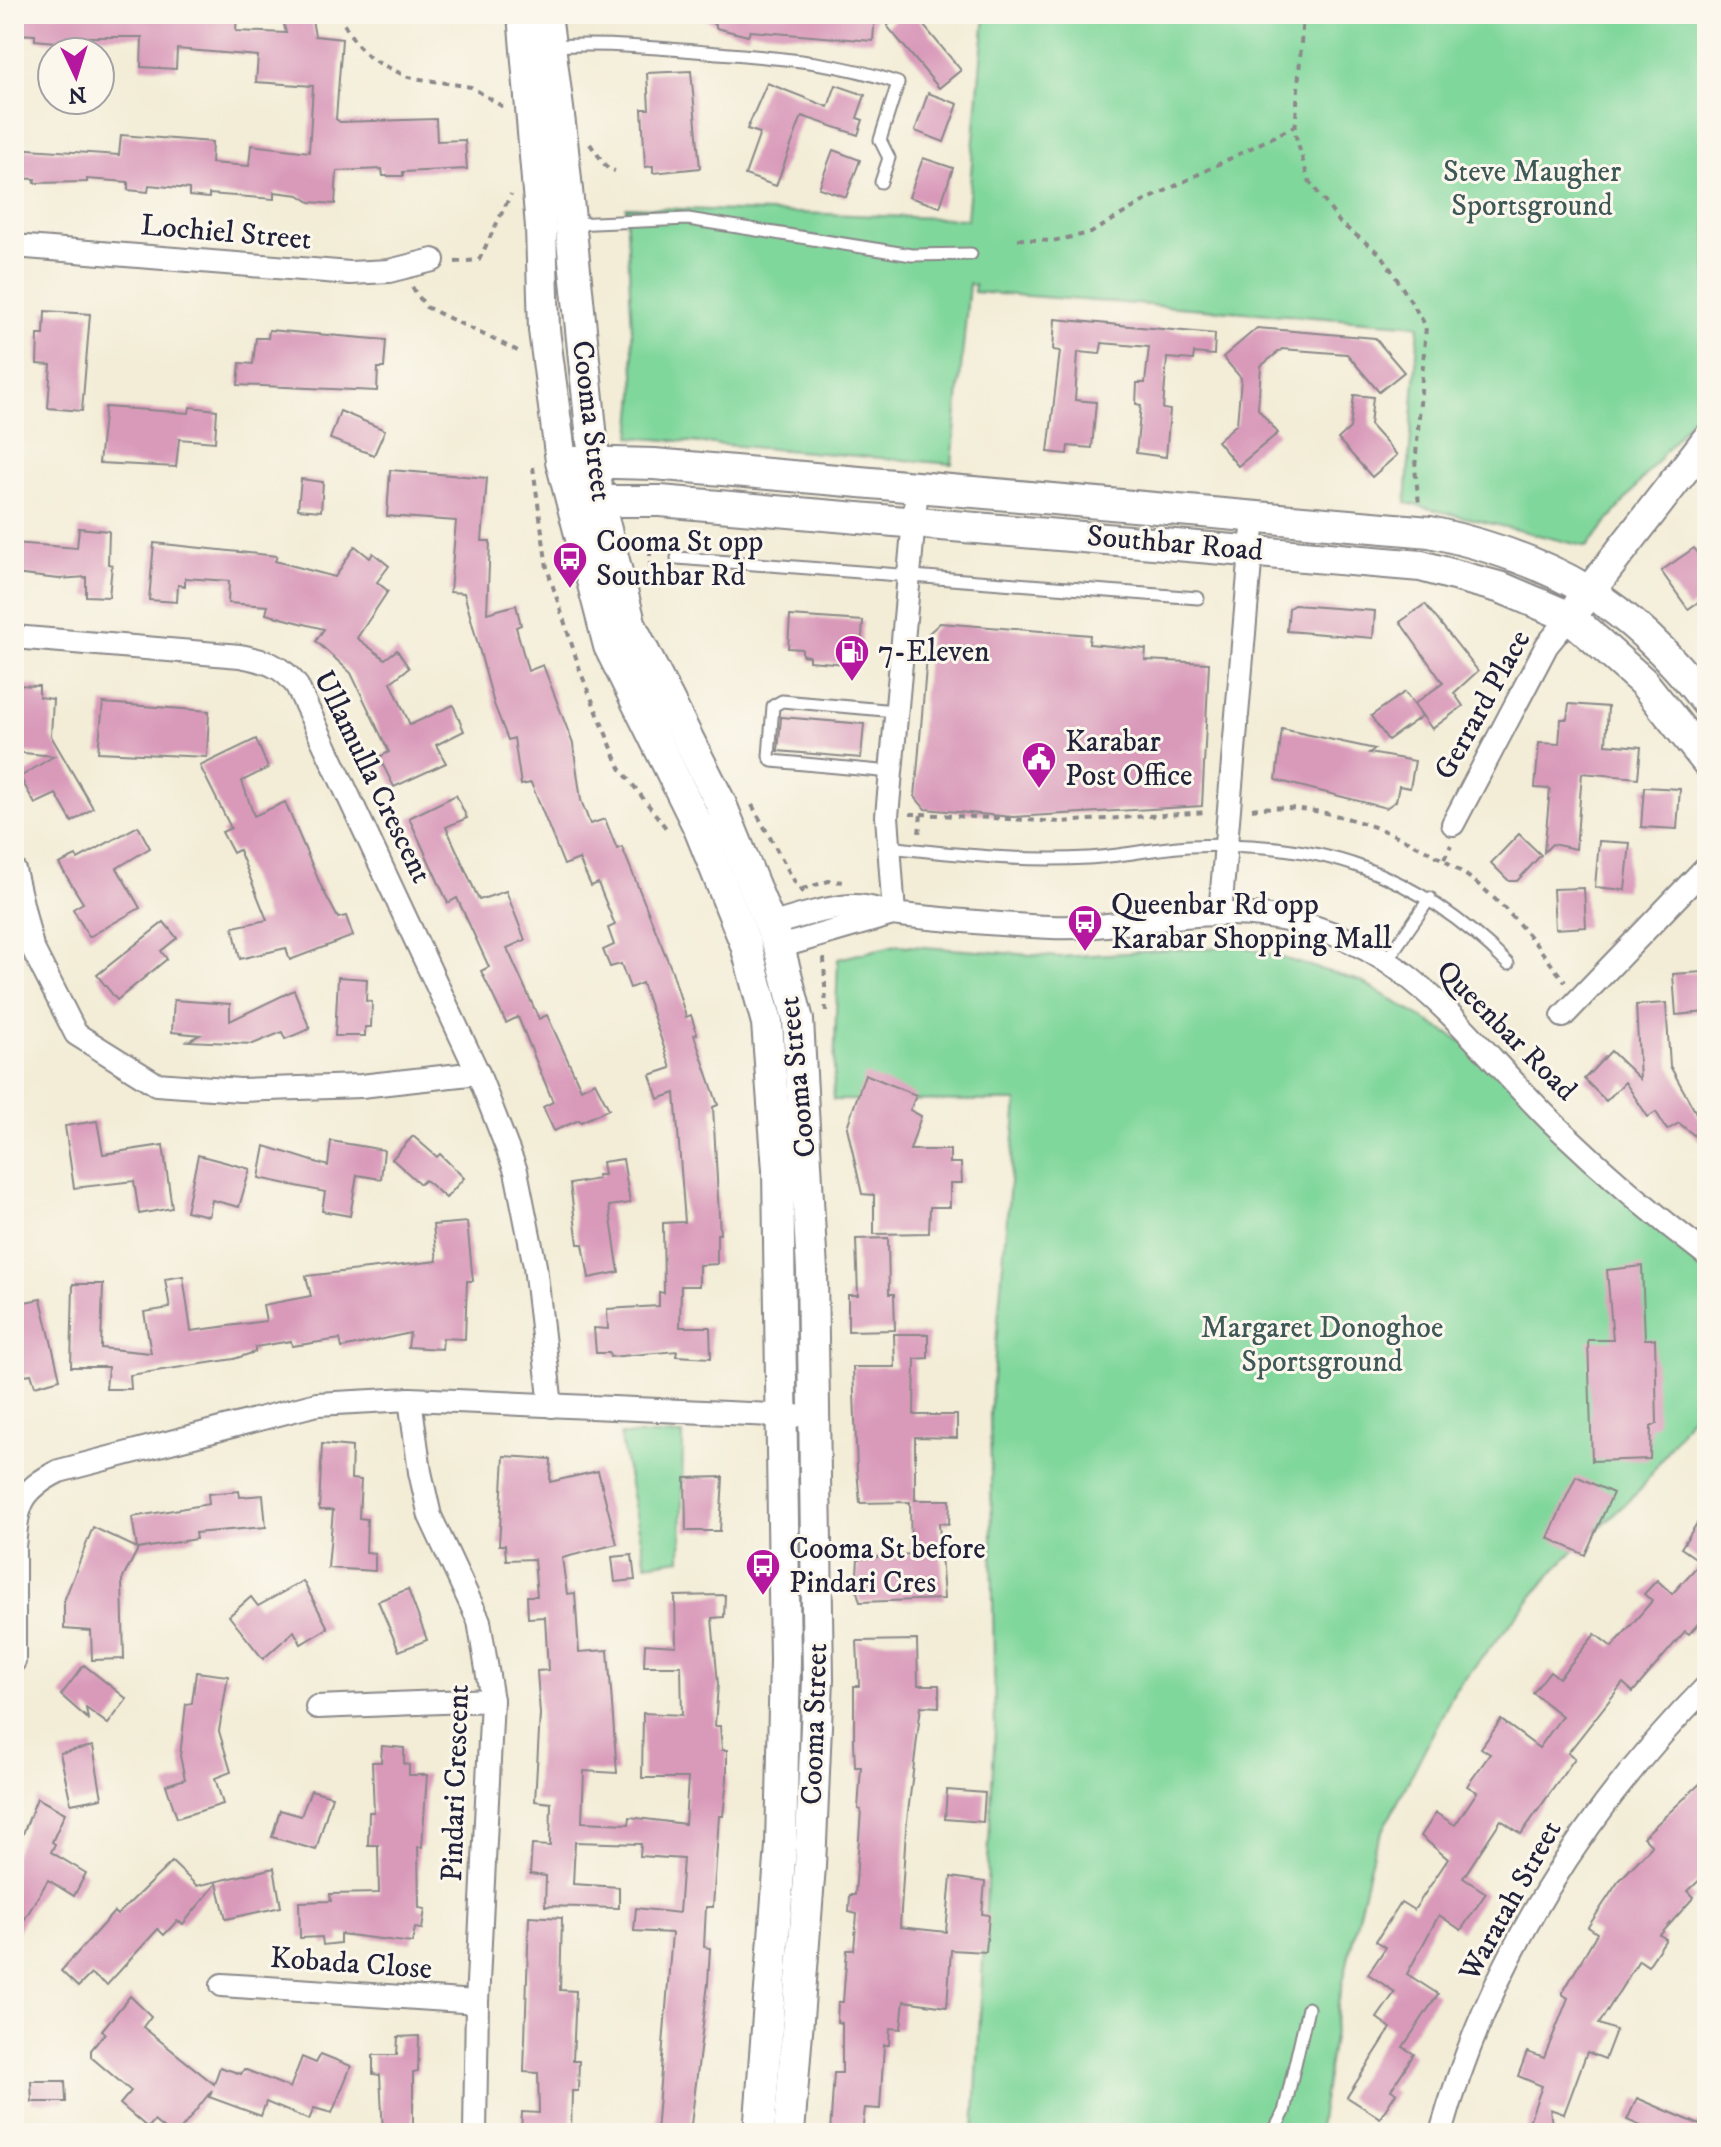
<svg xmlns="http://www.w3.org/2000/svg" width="1721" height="2147" font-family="'IM FELL DW Pica',serif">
  <rect width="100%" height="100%" fill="#fbf7ec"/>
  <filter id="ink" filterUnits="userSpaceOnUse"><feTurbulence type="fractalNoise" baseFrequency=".0125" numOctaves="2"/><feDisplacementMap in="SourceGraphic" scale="16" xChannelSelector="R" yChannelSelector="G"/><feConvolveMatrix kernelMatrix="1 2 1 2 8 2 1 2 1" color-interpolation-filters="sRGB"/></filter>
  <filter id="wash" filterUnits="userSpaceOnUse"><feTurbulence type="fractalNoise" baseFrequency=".006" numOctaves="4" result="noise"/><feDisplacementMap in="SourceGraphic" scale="32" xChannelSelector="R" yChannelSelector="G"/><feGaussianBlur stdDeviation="1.8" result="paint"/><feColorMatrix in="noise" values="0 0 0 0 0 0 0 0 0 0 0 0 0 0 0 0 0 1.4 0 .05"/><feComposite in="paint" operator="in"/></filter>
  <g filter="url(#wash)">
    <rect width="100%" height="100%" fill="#f3edd7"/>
    <g fill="#80d79b" stroke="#517c6b" stroke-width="2">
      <polygon points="985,14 1707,14 1707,400 1587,547 1406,503 1419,325 974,292 975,285 969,284 952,464 631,437 635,394 626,207 967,219"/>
      <polygon points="896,945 1059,957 1241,946 1360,981 1501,1065 1707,1263 1707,1392 1641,1489 1557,1567 1455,1690 1374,1848 1339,1999 1318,2133 974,2133 995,1728 990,1413 1017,1101 833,1100 838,959"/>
      <polygon points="620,1435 683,1435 681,1559 646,1564"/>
    </g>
    <g id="blocks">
      <g fill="#d99aba">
        <polygon points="14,14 237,14 236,31 286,33 282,16 311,14 315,36 342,39 336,119 340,122 436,119 437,141 465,140 467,169 403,172 403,176 383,176 382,169 337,171 335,204 310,202 299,195 274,192 274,199 209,194 209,198 189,196 189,189 149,185 148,192 128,190 128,182 87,179 87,182 34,183 35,179 14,178 14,148 119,155 121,135 212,142 211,163 249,166 251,145 309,152 313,86 256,82 258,56 177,49 176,69 141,67 142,37 68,37 67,43 35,40 35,35 14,34"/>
        <polygon points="694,14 875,14 873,41 750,31 748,36 716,28 716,25"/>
        <polygon points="902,14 914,14 961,70 939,88 887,26"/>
        <polygon points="691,71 700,168 653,173 653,166 645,167 642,109 649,109 647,73"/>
        <polygon points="767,83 828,107 836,85 865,95 857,118 863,120 858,135 802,116 776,186 745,175 760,133 747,129"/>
        <polygon points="928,93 958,104 944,142 915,131"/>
        <polygon points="833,150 860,160 846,197 819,188"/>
        <polygon points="923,158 953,168 940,207 909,197"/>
        <polygon points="45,311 90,314 82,411 48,408 51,365 37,364 38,335 44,335"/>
        <polygon points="1055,319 1215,334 1214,355 1194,353 1193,360 1167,358 1163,409 1170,410 1166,457 1136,453 1141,405 1136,404 1137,383 1145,383 1149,347 1102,343 1100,354 1078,352 1075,400 1096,402 1092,448 1068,446 1067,454 1048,452 1060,351 1053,350"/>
        <polygon points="1257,328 1375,338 1404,372 1379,392 1347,354 1282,349 1261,366 1258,409 1278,433 1238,466 1217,441 1237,424 1241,378 1223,357"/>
        <polygon points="269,330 386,340 384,368 378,368 377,391 238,385 240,363 253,364 256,338 268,338"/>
        <polygon points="1354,395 1373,397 1370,425 1397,455 1372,477 1338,439 1350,428"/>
        <polygon points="105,407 189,413 190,407 217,410 215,442 179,439 176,467 99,463"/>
        <polygon points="340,411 385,430 374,455 330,439"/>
        <polygon points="390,470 487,478 482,541 490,541 487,613 516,605 521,625 516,627 528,671 543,665 573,744 581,800 590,824 605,819 617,849 622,847 672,971 686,1017 691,1015 697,1034 694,1035 718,1105 713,1107 720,1234 717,1234 717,1264 699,1265 699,1286 681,1286 680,1327 710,1327 711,1358 676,1356 677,1351 610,1357 609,1353 596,1353 594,1328 608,1329 607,1309 659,1306 659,1292 664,1293 663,1223 685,1222 675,1093 658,1099 650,1075 671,1068 642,983 630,988 621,964 610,967 603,950 614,945 608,928 615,925 598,883 591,886 579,859 564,865 531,783 521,785 514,738 508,740 494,704 464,593 450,592 456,521 387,516"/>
        <polygon points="301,479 323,482 321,511 298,509"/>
        <polygon points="79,528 109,531 108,564 112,565 109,597 86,596 86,577 59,579 14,574 14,543 77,548"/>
        <polygon points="154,543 277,556 275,561 335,577 355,546 370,558 373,553 389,566 377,582 388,591 357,638 385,659 397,650 409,668 391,682 410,725 453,705 464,731 436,745 446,763 394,787 379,757 389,752 351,673 316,641 324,629 266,614 268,606 228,603 229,581 185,578 185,586 178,585 177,602 149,600"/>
        <polygon points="1694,548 1707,565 1707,596 1688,609 1661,571"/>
        <polygon points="1425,604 1478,671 1454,693 1463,706 1432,729 1414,704 1443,683 1400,622"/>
        <polygon points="1294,605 1375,611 1373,638 1287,631 1289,608"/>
        <polygon points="790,616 863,621 860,665 809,661 809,656 802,655 802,649 788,648"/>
        <polygon points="940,623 1090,635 1089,644 1146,649 1145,660 1209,663 1202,806 1013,817 925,809 915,797 929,633"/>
        <polygon points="14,685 39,686 39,697 53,699 51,736 93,808 72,822 56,794 35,804 20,777 54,756 14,752"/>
        <polygon points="1405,692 1422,716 1388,740 1371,716"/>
        <polygon points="103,703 209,711 207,757 98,752"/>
        <polygon points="1569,704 1608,707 1606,744 1641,747 1638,778 1582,773 1576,849 1552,844 1544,852 1550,789 1535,788 1539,743 1559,744 1561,719 1567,719"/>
        <polygon points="781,717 864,724 861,758 778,751"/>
        <polygon points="1282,729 1375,749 1369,753 1415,761 1410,788 1399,786 1396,801 1386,808 1276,780"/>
        <polygon points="256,739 268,768 242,781 254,816 285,802 321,886 338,918 346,916 353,936 290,960 286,948 240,959 233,927 267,920 239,850 233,853 222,832 231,828 200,766"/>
        <polygon points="1644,787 1680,789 1677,829 1641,827"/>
        <polygon points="456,795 467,818 446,827 479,900 506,891 525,940 507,948 539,1019 547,1015 581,1089 595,1082 609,1109 581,1122 579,1120 554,1131 543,1107 553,1102 518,1017 506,1023 481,971 489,967 457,898 448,903 409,818"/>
        <polygon points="138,826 150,848 117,868 140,908 89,937 73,909 83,903 59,864 76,856 78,859"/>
        <polygon points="1519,834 1541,855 1517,881 1509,881 1491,863"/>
        <polygon points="1599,841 1630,843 1625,890 1595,887"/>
        <polygon points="1584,888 1586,927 1555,929 1553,889"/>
        <polygon points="164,922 177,938 161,951 167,959 117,1000 97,975"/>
        <polygon points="1703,972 1706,1012 1676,1015 1673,974"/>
        <polygon points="338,977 367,979 366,1001 372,1002 371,1027 365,1027 365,1036 335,1036"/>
        <polygon points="294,990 310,1029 285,1039 282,1032 253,1044 188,1041 200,1035 172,1032 174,1000 230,1004 230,1021"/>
        <polygon points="1666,1003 1670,1066 1707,1133 1707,1146 1679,1123 1667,1130 1656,1112 1648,1117 1625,1082 1606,1101 1584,1079 1611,1051 1640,1079 1636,1005"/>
        <polygon points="865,1074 916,1095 910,1110 921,1116 910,1150 950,1150 950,1163 961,1163 962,1183 950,1183 950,1207 930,1207 929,1233 874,1234 874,1195 862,1194 847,1127"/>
        <polygon points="97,1121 103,1154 163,1145 172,1208 139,1214 134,1181 74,1188 65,1126"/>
        <polygon points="413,1136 437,1157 440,1154 464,1178 446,1198 425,1180 420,1184 392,1159"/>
        <polygon points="331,1141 384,1150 381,1179 357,1175 350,1216 322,1211 325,1192 259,1178 265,1146 328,1166"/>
        <polygon points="198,1155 250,1169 239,1207 212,1200 209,1216 186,1211"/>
        <polygon points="623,1159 630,1203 609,1206 619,1272 589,1278 583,1244 578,1244 570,1184 598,1179 597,1175 604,1175 602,1162"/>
        <polygon points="467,1222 473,1281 467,1281 465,1339 443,1338 442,1349 408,1347 410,1333 342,1348 340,1339 292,1346 291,1341 255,1347 255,1352 234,1359 130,1375 131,1389 106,1389 108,1367 71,1367 73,1284 103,1284 101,1348 151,1353 144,1312 170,1308 165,1279 183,1276 191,1331 266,1321 263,1305 311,1296 306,1276 437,1261 433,1225"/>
        <polygon points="888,1238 889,1294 894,1294 895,1330 848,1331 848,1295 858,1295 856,1239"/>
        <polygon points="1642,1266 1645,1339 1655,1339 1657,1424 1651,1427 1650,1459 1592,1461 1588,1340 1613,1340 1607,1270"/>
        <polygon points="41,1299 60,1379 35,1386 31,1374 14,1377 14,1304"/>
        <polygon points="894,1334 928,1334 928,1358 915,1359 914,1415 957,1415 957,1438 915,1437 915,1500 950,1500 949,1524 939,1523 944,1599 860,1602 856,1588 858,1559 911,1554 910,1502 860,1503 857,1470 853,1367 895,1367"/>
        <polygon points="322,1444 352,1447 351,1479 361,1480 359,1518 367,1519 366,1552 375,1553 375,1571 328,1568 333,1510 319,1510"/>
        <polygon points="504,1456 551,1459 550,1482 598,1471 617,1544 562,1558 567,1594 575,1593 579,1652 608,1650 617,1773 584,1771 582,1822 629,1824 630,1817 685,1824 688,1778 642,1778 643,1713 682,1715 681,1666 644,1666 645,1644 676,1646 675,1596 725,1595 724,1617 712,1618 718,1684 715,1726 720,1726 722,1750 727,1750 727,1779 723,1816 719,1816 713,1907 706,1907 704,1947 710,1948 708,1983 690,2133 656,2133 672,1933 634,1931 636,1908 679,1913 683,1859 640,1856 641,1844 575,1842 573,1884 619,1887 619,1908 545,1906 546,1876 530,1874 532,1845 550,1846 551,1803 535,1801 540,1714 537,1671 548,1670 545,1617 528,1618 527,1596 537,1596 534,1559 506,1560 505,1545 499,1545"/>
        <polygon points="1576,1476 1613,1493 1585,1555 1548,1538"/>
        <polygon points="723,1477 720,1531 686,1531 685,1478"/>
        <polygon points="239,1491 240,1497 263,1495 266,1527 195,1533 196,1539 138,1549 122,1580 124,1659 92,1660 91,1631 64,1629 64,1601 93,1527 137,1548 132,1517 209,1504 208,1494"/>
        <polygon points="1707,1508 1707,1614 1689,1634 1685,1631 1633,1692 1623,1683 1568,1753 1575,1758 1521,1834 1501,1820 1463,1878 1486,1893 1461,1930 1439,1915 1407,1974 1438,1994 1403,2047 1414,2054 1391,2090 1396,2093 1380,2118 1347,2097 1391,2028 1377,2018 1395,1992 1368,1974 1386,1947 1376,1941 1401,1902 1414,1910 1448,1859 1421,1836 1436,1813 1455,1825 1477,1792 1467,1786 1490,1754 1481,1748 1501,1720 1539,1748 1562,1716 1533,1693 1550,1671 1559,1678 1595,1634 1612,1647 1652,1601 1644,1594 1657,1580 1672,1594 1701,1562 1681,1548"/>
        <polygon points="632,1555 635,1580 615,1582 612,1557"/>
        <polygon points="303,1581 328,1628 301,1644 294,1631 263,1659 229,1616 251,1597 258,1606"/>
        <polygon points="408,1589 427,1640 399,1651 378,1601"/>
        <polygon points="917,1640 918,1685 939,1685 939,1707 921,1706 906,1829 900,1927 946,1932 951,1877 985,1882 982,1914 989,1915 986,1952 951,1950 947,2007 904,2001 901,2029 890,2028 889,2045 884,2045 880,2109 865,2108 862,2133 830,2133 834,2073 842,2073 842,2023 837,2022 838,2002 843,2002 847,1950 854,1950 857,1914 849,1912 850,1895 855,1895 861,1810 858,1809 861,1767 855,1767 854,1741 854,1686 859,1686 857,1641"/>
        <polygon points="84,1665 127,1699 108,1724 86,1708 88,1719 61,1695"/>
        <polygon points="196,1672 228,1676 219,1731 231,1772 215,1778 223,1804 177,1818 166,1785 185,1779 180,1756 186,1704 192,1703"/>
        <polygon points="93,1746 102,1798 71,1804 60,1753"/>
        <polygon points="382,1746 404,1748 404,1764 409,1765 409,1775 427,1775 422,1847 418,1847 419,1908 425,1909 422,1929 415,1928 412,1943 340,1934 340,1943 323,1945 322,1937 300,1938 299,1902 331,1901 330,1894 379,1893 378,1845 368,1845 369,1812 374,1812 372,1762 381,1762"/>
        <polygon points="1707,1777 1707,1873 1688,1891 1694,1897 1660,1935 1666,1939 1648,1966 1639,1960 1599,2024 1616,2030 1605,2059 1587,2052 1564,2114 1550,2109 1553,2133 1525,2133 1542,2086 1518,2076 1527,2052 1544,2058 1568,1998 1562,1994 1597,1933 1588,1927 1618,1882 1652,1846 1643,1837"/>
        <polygon points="311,1790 332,1796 316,1850 272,1837 280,1810 301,1816"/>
        <polygon points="947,1790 985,1793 983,1822 945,1819"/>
        <polygon points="37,1798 65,1813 52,1842 55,1844 51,1852 86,1873 74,1896 48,1880 14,1937 14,1857"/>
        <polygon points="172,1862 197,1886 274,1868 281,1907 226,1919 217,1883 183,1924 177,1921 164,1935 158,1929 107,1985 91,1974 78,1987 61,1971 114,1912 117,1915"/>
        <polygon points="529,1916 562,1918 560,1990 576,1991 573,2061 579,2061 578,2091 572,2091 571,2133 521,2133 522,2112 539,2113 538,2073 524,2072"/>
        <polygon points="130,1996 151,2016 143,2027 214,2084 220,2067 241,2074 244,2069 290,2088 302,2057 316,2063 321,2054 351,2066 332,2113 314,2108 309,2120 266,2102 261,2116 209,2097 212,2090 178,2133 169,2133 154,2121 148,2128 120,2104 131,2091 91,2057 91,2050 105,2033 102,2030"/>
        <polygon points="419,2036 418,2072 413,2073 413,2133 383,2133 380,2075 373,2074 373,2055 397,2055 398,2037"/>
        <polygon points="31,2081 65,2081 66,2102 32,2102"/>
        <polygon points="1637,2098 1707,2128 1707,2133 1657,2133 1627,2120"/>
      </g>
    </g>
  </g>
  <g filter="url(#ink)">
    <use href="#blocks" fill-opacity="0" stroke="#8a8889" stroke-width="2"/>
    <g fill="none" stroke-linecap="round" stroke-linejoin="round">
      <defs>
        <g id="lane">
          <path d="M 553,46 C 608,43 662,48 718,53 C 780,58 839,62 898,83 L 880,140 L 889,158 L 881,182"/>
          <polyline points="571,224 688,219 912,255 971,254"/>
          <polyline points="677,558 1198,598"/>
          <polyline points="891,772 772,761 769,756 773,706 782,701 896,711"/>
          <path d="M 888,847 C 955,854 1020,862 1088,858 C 1122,856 1156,848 1190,846 C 1320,839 1416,872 1508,964"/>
          <polyline points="1387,960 1430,898"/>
          <polyline points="1273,2133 1284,2112 1308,2008"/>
        </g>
        <g id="street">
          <polyline points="14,246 350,273 389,271 433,260"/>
          <path d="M 14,637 L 240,656 C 265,661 282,665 297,686 L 478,1073 L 516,1171 L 535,1266 L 551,1406"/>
          <polyline points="1453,824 1547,645 1570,617"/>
          <polyline points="14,870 32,947 76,1034 156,1084 240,1090 361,1086 478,1073"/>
          <polyline points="894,914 887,816 917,487"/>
          <polyline points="1220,914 1254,516"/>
          <path d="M 770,925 C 797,917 824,908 852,906 C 869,905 883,913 900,915 C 950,920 1000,925 1051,927 C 1121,930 1192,907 1262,916 C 1406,934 1461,1033 1555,1125 C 1603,1171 1654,1215 1707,1255"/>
          <polyline points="779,947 893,914"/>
          <polyline points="1563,1016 1707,866"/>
          <polyline points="410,1399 420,1472 430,1516 479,1621 492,1700 477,2002 475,2133"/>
          <path d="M 14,1547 C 18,1505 19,1491 59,1471 L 317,1404 L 410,1399 L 795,1416"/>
          <polyline points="14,1551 14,1661"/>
          <polyline points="317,1707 492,1700"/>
          <polyline points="222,1985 477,2002"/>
          <path d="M 1441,2133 C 1489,1962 1583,1812 1707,1686"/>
        </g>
        <g id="secondary">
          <polyline points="523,14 541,227 544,330 561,461 609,646 698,826 746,945 767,1023 778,1170 785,1660 781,1846 759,2133"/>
          <polyline points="546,14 562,140 598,499 631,626 720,802 779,947 798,1020 812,1271 818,1679 810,1866 789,2133"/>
          <path d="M 575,462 L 654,464 L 1430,532 C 1554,559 1629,602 1707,703"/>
          <polyline points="581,501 660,501 1421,566 1502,588 1570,617 1643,682 1707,762"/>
          <polyline points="1578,606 1707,440"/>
        </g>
      </defs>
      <use href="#lane" stroke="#8a8889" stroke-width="15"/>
      <use href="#street" stroke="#8a8889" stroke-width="26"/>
      <use href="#secondary" stroke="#8a8889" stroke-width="34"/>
      <g stroke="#8a8889" stroke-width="4" stroke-dasharray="6 6" stroke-linecap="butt">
        <polyline points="338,14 355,42 371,59 408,77 471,87 505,108"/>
        <polyline points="1303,14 1295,133 1308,179 1340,223 1382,255 1426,326 1415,468 1419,504"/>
        <polyline points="590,144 608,169 615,171"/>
        <polyline points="1018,239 1052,241 1091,233 1141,203 1295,126"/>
        <polyline points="455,262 479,260 511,194"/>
        <polyline points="412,287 426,307 522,353"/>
        <polyline points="533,467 547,568 581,673 620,768 669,832"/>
        <polyline points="650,538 650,588"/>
        <polyline points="752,805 797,886 804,893"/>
        <path d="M 1252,809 C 1327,799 1428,841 1485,890 C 1516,917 1540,949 1565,982"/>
        <polyline points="910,814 921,814 919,834"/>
        <polyline points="921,814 1061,822 1208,812"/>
        <polyline points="1444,859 1451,845"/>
        <polyline points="802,889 829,881 846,882"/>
        <polyline points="824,958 826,1013"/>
      </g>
      <use href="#lane" stroke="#fff" stroke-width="11"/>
      <use href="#street" stroke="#fff" stroke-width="22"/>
      <use href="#secondary" stroke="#fff" stroke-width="30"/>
    </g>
  </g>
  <defs>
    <symbol id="bus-pin" viewBox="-11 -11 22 30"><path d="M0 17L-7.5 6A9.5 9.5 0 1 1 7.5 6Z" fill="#b5179e" stroke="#fbf7ec"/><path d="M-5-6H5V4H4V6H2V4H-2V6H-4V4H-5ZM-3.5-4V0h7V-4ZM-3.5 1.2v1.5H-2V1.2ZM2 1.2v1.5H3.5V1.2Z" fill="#fff"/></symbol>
    <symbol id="fuel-pin" viewBox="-11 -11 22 30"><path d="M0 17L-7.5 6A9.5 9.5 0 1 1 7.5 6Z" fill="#b5179e" stroke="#fbf7ec"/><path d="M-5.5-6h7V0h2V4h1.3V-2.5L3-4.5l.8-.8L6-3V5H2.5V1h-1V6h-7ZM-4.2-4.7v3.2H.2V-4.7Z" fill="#fff"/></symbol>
    <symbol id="civic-pin" viewBox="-11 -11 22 30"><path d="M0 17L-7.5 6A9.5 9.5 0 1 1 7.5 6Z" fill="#b5179e" stroke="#fbf7ec"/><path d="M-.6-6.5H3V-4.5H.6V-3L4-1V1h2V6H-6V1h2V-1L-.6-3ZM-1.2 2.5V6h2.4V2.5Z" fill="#fff"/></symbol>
  </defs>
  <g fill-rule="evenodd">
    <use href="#bus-pin" x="550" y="539" width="40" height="54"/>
    <use href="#fuel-pin" x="832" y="632" width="40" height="54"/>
    <use href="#civic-pin" x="1019" y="739" width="40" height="54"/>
    <use href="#bus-pin" x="1065" y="902" width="40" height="54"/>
    <use href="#bus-pin" x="743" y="1546" width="40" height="54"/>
  </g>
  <g text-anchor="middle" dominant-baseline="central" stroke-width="6" stroke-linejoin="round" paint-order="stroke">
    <g font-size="30" fill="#3e5858" stroke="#fbf7ec">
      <text x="1532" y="172">Steve Maugher<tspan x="1532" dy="34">Sportsground</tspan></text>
      <text x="1322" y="1328">Margaret Donoghoe<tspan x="1322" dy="34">Sportsground</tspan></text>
    </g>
    <g font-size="30" fill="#22223b" stroke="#fbf7ec">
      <text transform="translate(226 233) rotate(5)">Lochiel Street</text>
      <text transform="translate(591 421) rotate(83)">Cooma Street</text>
      <text transform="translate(1175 544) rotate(5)">Southbar Road</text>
      <text transform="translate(1483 705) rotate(-61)">Gerrard Place</text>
      <text transform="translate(372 777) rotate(64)">Ullamulla Crescent</text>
      <text transform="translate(1506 1031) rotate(45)">Queenbar Road</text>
      <text transform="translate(798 1077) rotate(-96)">Cooma Street</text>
      <text transform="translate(815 1724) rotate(-88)">Cooma Street</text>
      <text transform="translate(456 1783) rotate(-88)">Pindari Crescent</text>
      <text transform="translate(1511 1901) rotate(-61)">Waratah Street</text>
      <text transform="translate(351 1964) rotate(4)">Kobada Close</text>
    </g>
    <g font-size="30" fill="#22223b" stroke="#fbf7ec" text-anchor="start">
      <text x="596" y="542">Cooma St opp<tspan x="596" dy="34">Southbar Rd</tspan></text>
      <text x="878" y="652">7-Eleven</text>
      <text x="1065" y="742">Karabar<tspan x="1065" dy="34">Post Office</tspan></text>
      <text x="1111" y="905">Queenbar Rd opp<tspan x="1111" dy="34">Karabar Shopping Mall</tspan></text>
      <text x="789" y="1549">Cooma St before<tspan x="789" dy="34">Pindari Cres</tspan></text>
    </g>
  </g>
  <rect width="1721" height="2147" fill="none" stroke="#fbf7ec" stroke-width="48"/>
  <g transform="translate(76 76) rotate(176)"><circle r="38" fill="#fbf7ec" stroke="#a4a2a5" stroke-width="2"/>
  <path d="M0-6L14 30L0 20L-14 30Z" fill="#b5179e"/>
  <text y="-12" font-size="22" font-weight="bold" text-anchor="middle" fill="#22223b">N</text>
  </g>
</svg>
